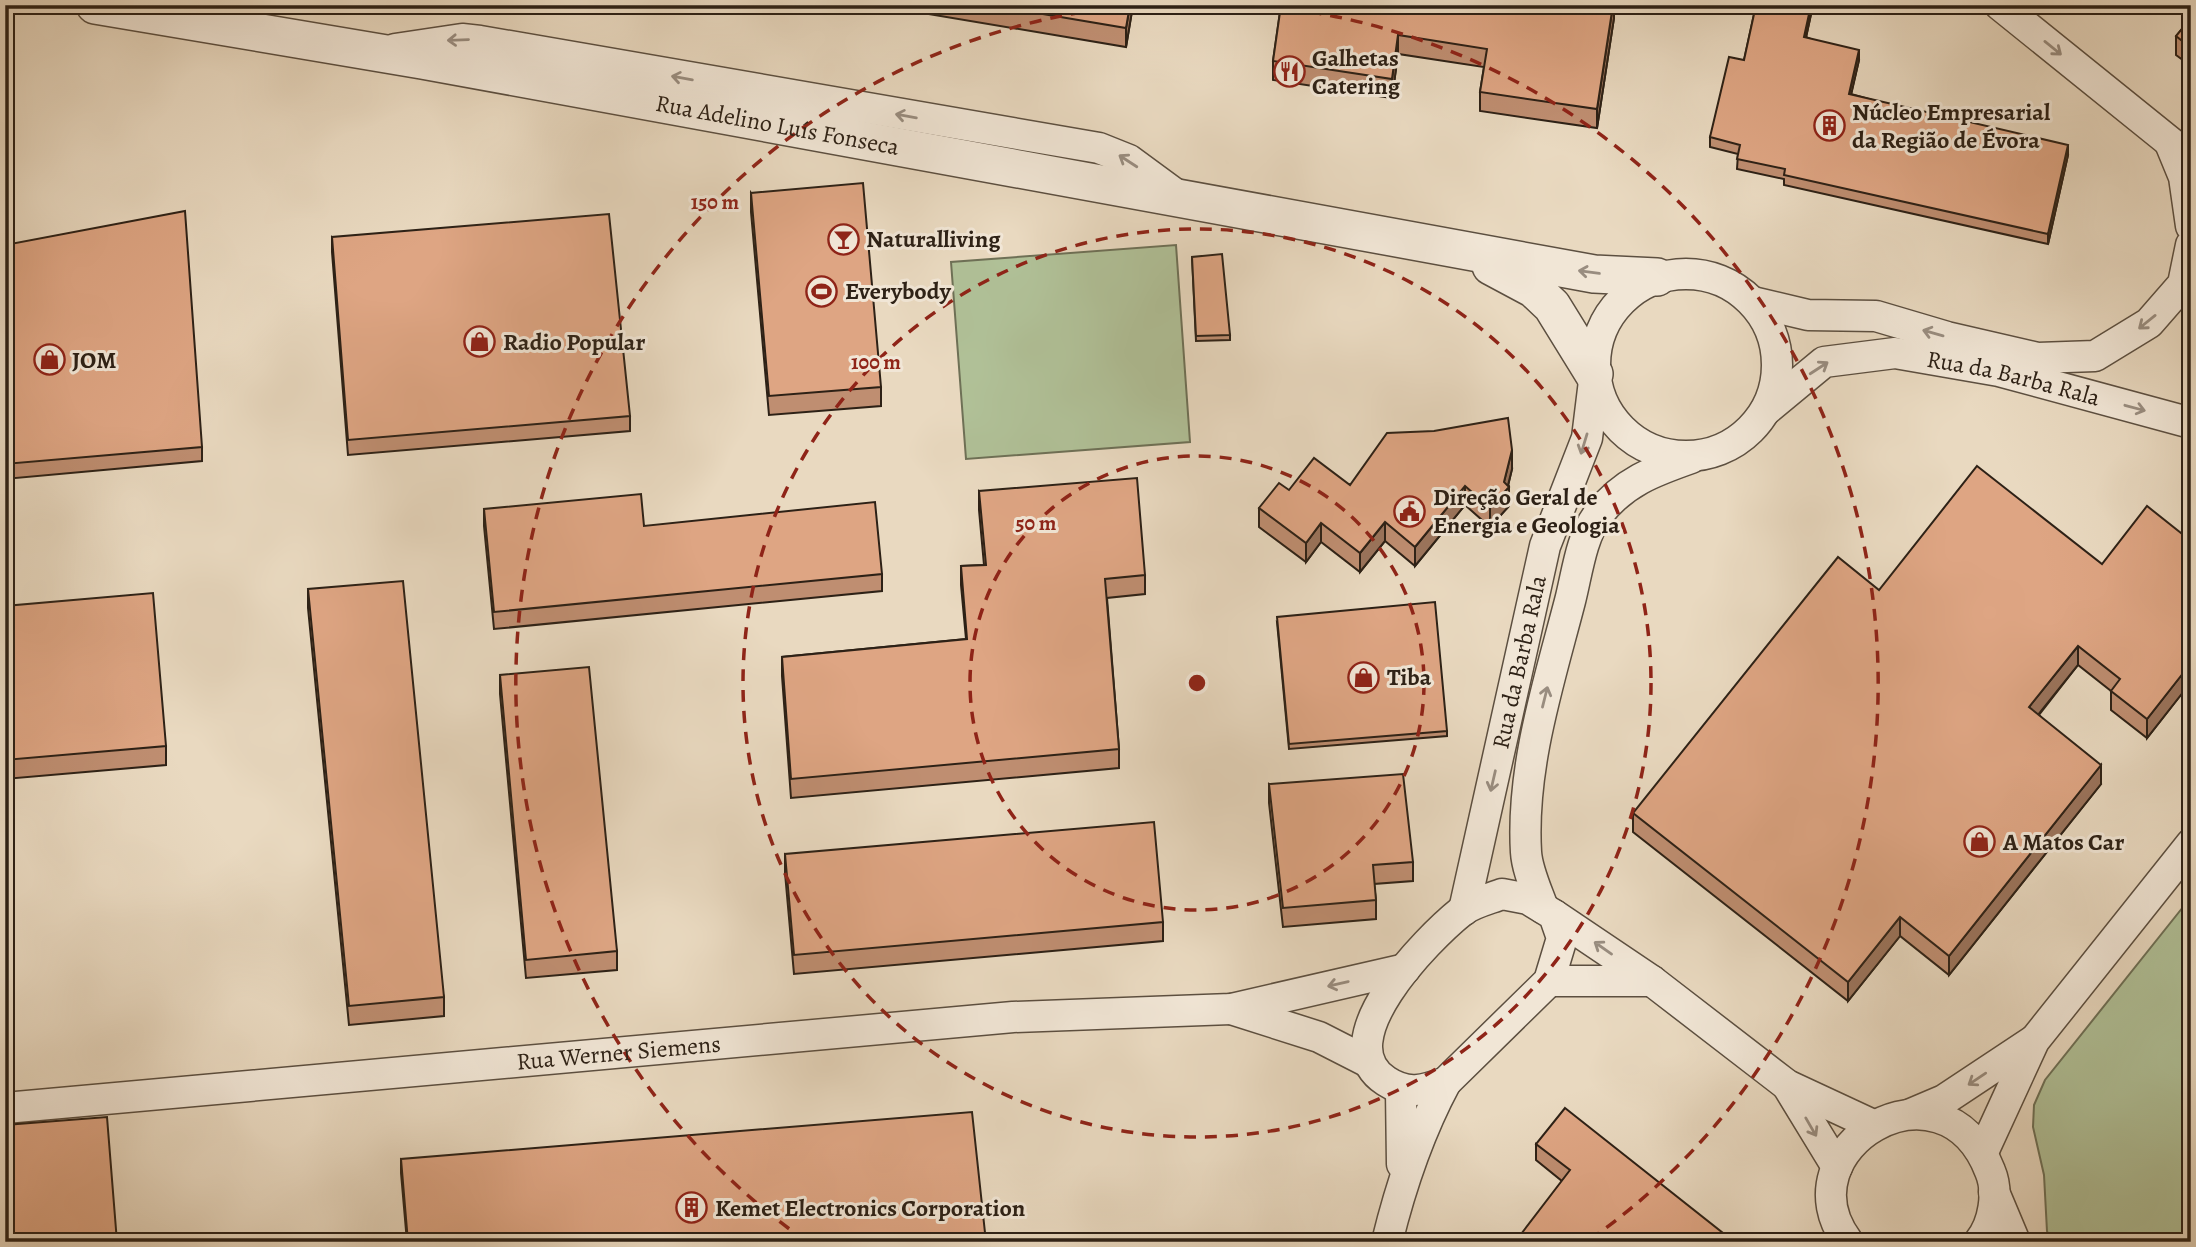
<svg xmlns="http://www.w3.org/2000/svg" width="2196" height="1247" font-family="Alegreya,serif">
  <rect width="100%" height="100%" fill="#e9d9c0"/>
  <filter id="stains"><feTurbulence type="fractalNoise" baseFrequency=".00286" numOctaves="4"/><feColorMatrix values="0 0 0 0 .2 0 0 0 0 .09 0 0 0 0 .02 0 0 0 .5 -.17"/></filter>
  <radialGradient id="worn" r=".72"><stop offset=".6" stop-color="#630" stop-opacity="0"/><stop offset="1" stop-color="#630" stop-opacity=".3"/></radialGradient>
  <g fill="#b0c097" stroke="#6e7056" stroke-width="2">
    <polygon points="1176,245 1190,442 966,459 951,262"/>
    <polygon points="2191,897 2191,1242 2051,1242 2047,1231 2044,1175 2033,1127 2034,1105 2045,1080"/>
  </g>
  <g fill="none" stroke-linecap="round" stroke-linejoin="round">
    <defs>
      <g id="minor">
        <polyline points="2000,5 2191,159"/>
        <polyline points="395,49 462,39 480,41 1099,148 1129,160 1178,196"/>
        <polyline points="2170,143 2184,177 2191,226"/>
        <circle cx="1686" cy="365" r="91"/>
        <polyline points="1753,302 1808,315 1876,316 1947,337 2038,358 2095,356 2149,323 2183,284 2191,245"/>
        <path id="s1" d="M 1766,410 L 1824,362 L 1895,353 L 1999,371 L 2191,423"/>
        <path d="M 1502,894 L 1528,899 L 1554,915 L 1562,938 L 1549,981 L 1446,1082 C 1423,1091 1407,1095 1386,1081 C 1325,1042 1427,939 1462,911 C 1472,903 1489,899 1502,894 Z"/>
        <path d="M 1543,908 C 1537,891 1527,870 1526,852 C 1521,767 1549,682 1570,601 C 1577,574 1581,537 1598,515 C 1623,482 1654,471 1691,458"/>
        <path id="s2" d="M 1464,910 L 1545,546 L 1587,438 L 1594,381"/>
        <polyline points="1554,915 1652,981 1787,1085 1873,1125"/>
        <polyline points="1549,981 1652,981"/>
        <polyline points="1231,1009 1319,1037 1368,1062"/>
        <polyline points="1787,1085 1837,1167"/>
        <polyline points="1401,1091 1402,1164"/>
        <path id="s3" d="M 5,1108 L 1013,1017 L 1231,1009 L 1405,969"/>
        <polyline points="1911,1114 1944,1100 2033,1041"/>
        <polyline points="1983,1152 2034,1041 2191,844"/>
        <polyline points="1994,1192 2015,1242"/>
        <path d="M 1387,1242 C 1401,1185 1418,1134 1446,1082"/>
        <path d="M 1848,1242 C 1778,1149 1943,1049 1990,1171 C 1999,1192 1994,1224 1979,1242"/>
      </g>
      <g id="tertiary">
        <path id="s4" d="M 95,5 L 422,60 L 1594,274 L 1657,277"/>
        <polyline points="1491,266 1534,289 1552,306 1594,374"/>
      </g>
    </defs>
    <use href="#minor" stroke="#5c4f40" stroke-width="33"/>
    <use href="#tertiary" stroke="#5c4f40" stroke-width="40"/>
    <use href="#minor" stroke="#f1e6d6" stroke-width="30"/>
    <use href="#tertiary" stroke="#f1e6d6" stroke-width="37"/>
  </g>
  <g fill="#bf8e71" stroke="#2d2116" stroke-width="2">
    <polygon points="875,5 1133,5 1126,47"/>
    <polygon points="1281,5 1614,5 1614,18 1597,128 1480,111 1480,92 1484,67 1398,54 1392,98 1273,80 1273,61"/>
    <polygon points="1756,5 1813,5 1806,37 1859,60 1851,94 2068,155 2048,244 1784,185 1784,179 1737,169 1738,154 1710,147 1710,137 1744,60"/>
    <polygon points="2191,18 2191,66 2176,55 2176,36"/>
    <polygon points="751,193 881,387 881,406 769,415 751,212"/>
    <polygon points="332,237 630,416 630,431 348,455 332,252"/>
    <polygon points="5,245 202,447 202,461 5,479"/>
    <polygon points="1192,257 1230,335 1230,340 1196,341"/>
    <polygon points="1512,469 1508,486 1509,506 1490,527 1465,505 1415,566 1385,541 1360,572 1321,542 1306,562 1259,527 1259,508 1289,490"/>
    <polygon points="979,491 1145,575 1145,594 1107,598 1119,749 1119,768 791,798 782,676 782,657 966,639 961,585 961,566 984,565 979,510"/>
    <polygon points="484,509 644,526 882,574 882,591 494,629 484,526"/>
    <polygon points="2191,541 2191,682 2147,738 2111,710 2111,691 2078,665 2039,715 2101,784 1949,975 1900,936 1848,1001 1633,832 1633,813 1879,590 2102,564"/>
    <polygon points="308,589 444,997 444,1016 349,1025 308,608"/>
    <polygon points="5,606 166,746 166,765 5,779"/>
    <polygon points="1277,622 1447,731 1447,736 1289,749"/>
    <polygon points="500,675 617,951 617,970 526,978 500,694"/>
    <polygon points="1269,784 1413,862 1413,881 1374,884 1376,900 1376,919 1283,927 1269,803"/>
    <polygon points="785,854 1163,922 1163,941 794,974 785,873"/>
    <polygon points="1536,1144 1728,1242 1562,1181 1536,1160"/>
    <polygon points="401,1159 986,1242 407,1242 401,1173"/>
  </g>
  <g fill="#9b745c" stroke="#2d2116" stroke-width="2">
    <polygon points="1130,5 1133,5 1126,47 1126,28"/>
    <polygon points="1613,5 1614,5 1614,18 1597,128 1597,109"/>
    <polygon points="1811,5 1813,5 1804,47 1804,37"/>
    <polygon points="1398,35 1398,54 1392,98 1392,79"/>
    <polygon points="1859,50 1859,60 1849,104 1849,94"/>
    <polygon points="2068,145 2068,155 2048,244 2048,234"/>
    <polygon points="1512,450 1512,469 1507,489 1509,487 1509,506 1490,527 1490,508 1504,482"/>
    <polygon points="1465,486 1465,505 1415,566 1415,547"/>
    <polygon points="1385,522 1385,541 1360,572 1360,553"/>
    <polygon points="1321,523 1321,542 1306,562 1306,543"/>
    <polygon points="2078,646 2078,665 2029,726 2029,707"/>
    <polygon points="2191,663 2191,682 2147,738 2147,719"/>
    <polygon points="2101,765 2101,784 1949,975 1949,956"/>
    <polygon points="1900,917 1900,936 1848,1001 1848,982"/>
  </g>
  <g fill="#dea583" stroke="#2d2116" stroke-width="2">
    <polygon points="989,5 1130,5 1126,28"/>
    <polygon points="1281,5 1613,5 1597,109 1480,92 1487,49 1398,35 1392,79 1273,61"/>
    <polygon points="1756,5 1811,5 1804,37 1859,50 1849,94 2068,145 2048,234 1784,175 1785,169 1737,159 1740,145 1710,137 1729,57 1744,60"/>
    <polygon points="2191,18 2191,48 2176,36"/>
    <polygon points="863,183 881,387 769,396 751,193"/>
    <polygon points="185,211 202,447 5,464 5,245"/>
    <polygon points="609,214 630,416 348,440 332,237"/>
    <polygon points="1222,254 1230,335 1196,336 1192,257"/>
    <polygon points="1508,418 1512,450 1504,482 1509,487 1490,508 1465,486 1415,547 1385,522 1360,553 1321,523 1306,543 1259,508 1279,483 1289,490 1314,458 1350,485 1387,433 1434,431"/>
    <polygon points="1977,466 2102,564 2147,506 2191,541 2191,663 2147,719 2111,691 2120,679 2078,646 2029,707 2101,765 1949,956 1900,917 1848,982 1633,813 1838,557 1879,590"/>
    <polygon points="1137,478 1145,575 1105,579 1119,749 791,779 782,657 967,639 961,566 986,565 979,491"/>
    <polygon points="641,494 644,526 875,502 882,574 494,612 484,509"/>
    <polygon points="403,581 444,997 349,1006 308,589"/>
    <polygon points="153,593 166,746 5,760 5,606"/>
    <polygon points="1435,602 1447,731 1289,744 1277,617"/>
    <polygon points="589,667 617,951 526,960 500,675"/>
    <polygon points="1403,774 1413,862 1373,865 1376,900 1283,908 1269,784"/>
    <polygon points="1154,822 1163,922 794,955 785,854"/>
    <polygon points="1565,1108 1728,1237 1724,1242 1515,1242 1570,1170 1536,1144"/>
    <polygon points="972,1112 986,1242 408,1242 401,1159"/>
    <polygon points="107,1117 117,1242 5,1242 5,1125"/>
  </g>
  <defs><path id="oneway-shaft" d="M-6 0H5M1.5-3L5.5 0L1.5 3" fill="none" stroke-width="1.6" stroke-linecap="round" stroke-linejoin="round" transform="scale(1.75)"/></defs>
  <g stroke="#998d80">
    <use href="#oneway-shaft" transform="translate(458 40) rotate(178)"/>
    <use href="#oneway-shaft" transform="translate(2053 48) rotate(39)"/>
    <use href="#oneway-shaft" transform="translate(682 78) rotate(-170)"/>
    <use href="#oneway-shaft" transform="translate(906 116) rotate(-170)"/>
    <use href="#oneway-shaft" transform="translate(1128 161) rotate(-147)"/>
    <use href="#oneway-shaft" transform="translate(1589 272) rotate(-172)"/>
    <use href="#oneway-shaft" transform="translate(2147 322) rotate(141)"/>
    <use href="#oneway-shaft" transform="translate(1933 333) rotate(-164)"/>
    <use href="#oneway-shaft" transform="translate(1819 368) rotate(-33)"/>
    <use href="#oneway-shaft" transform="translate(2135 408) rotate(15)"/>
    <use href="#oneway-shaft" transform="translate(1584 444) rotate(107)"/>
    <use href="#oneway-shaft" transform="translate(1545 697) rotate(-76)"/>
    <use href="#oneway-shaft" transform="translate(1493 781) rotate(103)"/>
    <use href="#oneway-shaft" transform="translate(1603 948) rotate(-145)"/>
    <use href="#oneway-shaft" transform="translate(1338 984) rotate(167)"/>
    <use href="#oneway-shaft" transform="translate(1977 1079) rotate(146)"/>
    <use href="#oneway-shaft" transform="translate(1811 1127) rotate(60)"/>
  </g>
  <g fill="none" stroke="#8f2418" stroke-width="3.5" stroke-dasharray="12 9">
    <circle cx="1197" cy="683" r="227"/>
    <circle cx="1197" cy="683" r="454"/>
    <path d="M806 1241A681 681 0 0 1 1126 6M1268 6A681 681 0 0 1 1588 1241"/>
  </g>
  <defs>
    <symbol id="restaurant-ring" viewBox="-11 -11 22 22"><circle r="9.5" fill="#f1e6d6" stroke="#8f2418" stroke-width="1.5"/><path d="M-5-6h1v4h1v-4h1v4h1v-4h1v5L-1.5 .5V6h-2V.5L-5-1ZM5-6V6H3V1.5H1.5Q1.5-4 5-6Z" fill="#8f2418"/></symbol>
    <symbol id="building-ring" viewBox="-11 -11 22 22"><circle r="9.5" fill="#f1e6d6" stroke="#8f2418" stroke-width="1.5"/><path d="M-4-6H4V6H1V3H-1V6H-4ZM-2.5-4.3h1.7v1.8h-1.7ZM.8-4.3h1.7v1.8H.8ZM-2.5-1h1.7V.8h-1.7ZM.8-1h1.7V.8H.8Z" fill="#8f2418"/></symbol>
    <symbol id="bar-ring" viewBox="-11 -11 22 22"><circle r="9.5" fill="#f1e6d6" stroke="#8f2418" stroke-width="1.5"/><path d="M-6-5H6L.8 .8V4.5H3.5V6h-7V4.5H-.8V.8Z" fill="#8f2418"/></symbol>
    <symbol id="stadium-ring" viewBox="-11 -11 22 22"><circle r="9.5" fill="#f1e6d6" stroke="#8f2418" stroke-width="1.5"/><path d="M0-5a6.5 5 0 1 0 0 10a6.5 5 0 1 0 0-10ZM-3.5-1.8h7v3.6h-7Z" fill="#8f2418"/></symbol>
    <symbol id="shop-ring" viewBox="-11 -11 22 22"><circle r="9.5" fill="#f1e6d6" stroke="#8f2418" stroke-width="1.5"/><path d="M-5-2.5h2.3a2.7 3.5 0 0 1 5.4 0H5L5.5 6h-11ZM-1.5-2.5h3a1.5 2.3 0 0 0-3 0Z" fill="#8f2418"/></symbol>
    <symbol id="civic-ring" viewBox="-11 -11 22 22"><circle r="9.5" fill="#f1e6d6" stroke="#8f2418" stroke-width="1.5"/><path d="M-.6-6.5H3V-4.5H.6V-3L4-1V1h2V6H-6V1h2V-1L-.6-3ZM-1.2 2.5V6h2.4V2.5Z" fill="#8f2418"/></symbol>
  </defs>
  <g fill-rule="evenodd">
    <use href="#restaurant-ring" x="1272" y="54" width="35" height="35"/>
    <use href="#building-ring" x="1812" y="108" width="35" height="35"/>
    <use href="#bar-ring" x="826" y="222" width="35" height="35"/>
    <use href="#stadium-ring" x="804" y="274" width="35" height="35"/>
    <use href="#shop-ring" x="462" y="324" width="35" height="35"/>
    <use href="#shop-ring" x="32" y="342" width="35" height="35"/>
    <use href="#civic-ring" x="1392" y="494" width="35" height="35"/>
    <use href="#shop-ring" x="1346" y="660" width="35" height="35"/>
    <use href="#shop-ring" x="1962" y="824" width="35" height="35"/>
    <use href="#building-ring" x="674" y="1190" width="35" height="35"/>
  </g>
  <g text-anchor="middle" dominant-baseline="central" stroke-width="6" stroke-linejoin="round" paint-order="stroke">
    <g font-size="24" font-weight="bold" fill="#2d2116" stroke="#f1e6d6" text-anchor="start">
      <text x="1312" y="58">Galhetas<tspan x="1312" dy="28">Catering</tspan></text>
      <text x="1852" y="112">Núcleo Empresarial<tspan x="1852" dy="28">da Região de Évora</tspan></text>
      <text x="866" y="239">Naturalliving</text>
      <text x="845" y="291">Everybody</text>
      <text x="503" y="342">Radio Popular</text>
      <text x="72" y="360">JOM</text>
      <text x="1433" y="497">Direção Geral de<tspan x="1433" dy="28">Energia e Geologia</tspan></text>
      <text x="1387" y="677">Tiba</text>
      <text x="2003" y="842">A Matos Car</text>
      <text x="715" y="1208">Kemet Electronics Corporation</text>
    </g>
    <g font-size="24" fill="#2d2116" stroke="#f1e6d6">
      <text stroke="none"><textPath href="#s4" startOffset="693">Rua Adelino Luís Fonseca</textPath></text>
      <text stroke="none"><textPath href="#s1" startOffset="268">Rua da Barba Rala</textPath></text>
      <text stroke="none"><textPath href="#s2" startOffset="254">Rua da Barba Rala</textPath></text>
      <text stroke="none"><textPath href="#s3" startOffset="616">Rua Werner Siemens</textPath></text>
    </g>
  </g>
  <circle cx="1197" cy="683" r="10" fill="#8f2418" stroke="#f1e6d6" stroke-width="3.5"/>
  <g font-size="21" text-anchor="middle" font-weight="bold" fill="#8f2418" stroke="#f1e6d6" stroke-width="6" stroke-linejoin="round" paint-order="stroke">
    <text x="715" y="209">150 m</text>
    <text x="876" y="369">100 m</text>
    <text x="1036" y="530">50 m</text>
  </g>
  <rect width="2196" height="1247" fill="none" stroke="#e9d9c0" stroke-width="28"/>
  <rect x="7" y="7" width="2182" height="1233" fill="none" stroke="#2d2116" stroke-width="3.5"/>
  <rect x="14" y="14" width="2168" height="1219" fill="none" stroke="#2d2116" stroke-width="2"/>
  <rect width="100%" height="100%" filter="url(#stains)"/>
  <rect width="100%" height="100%" fill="url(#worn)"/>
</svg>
